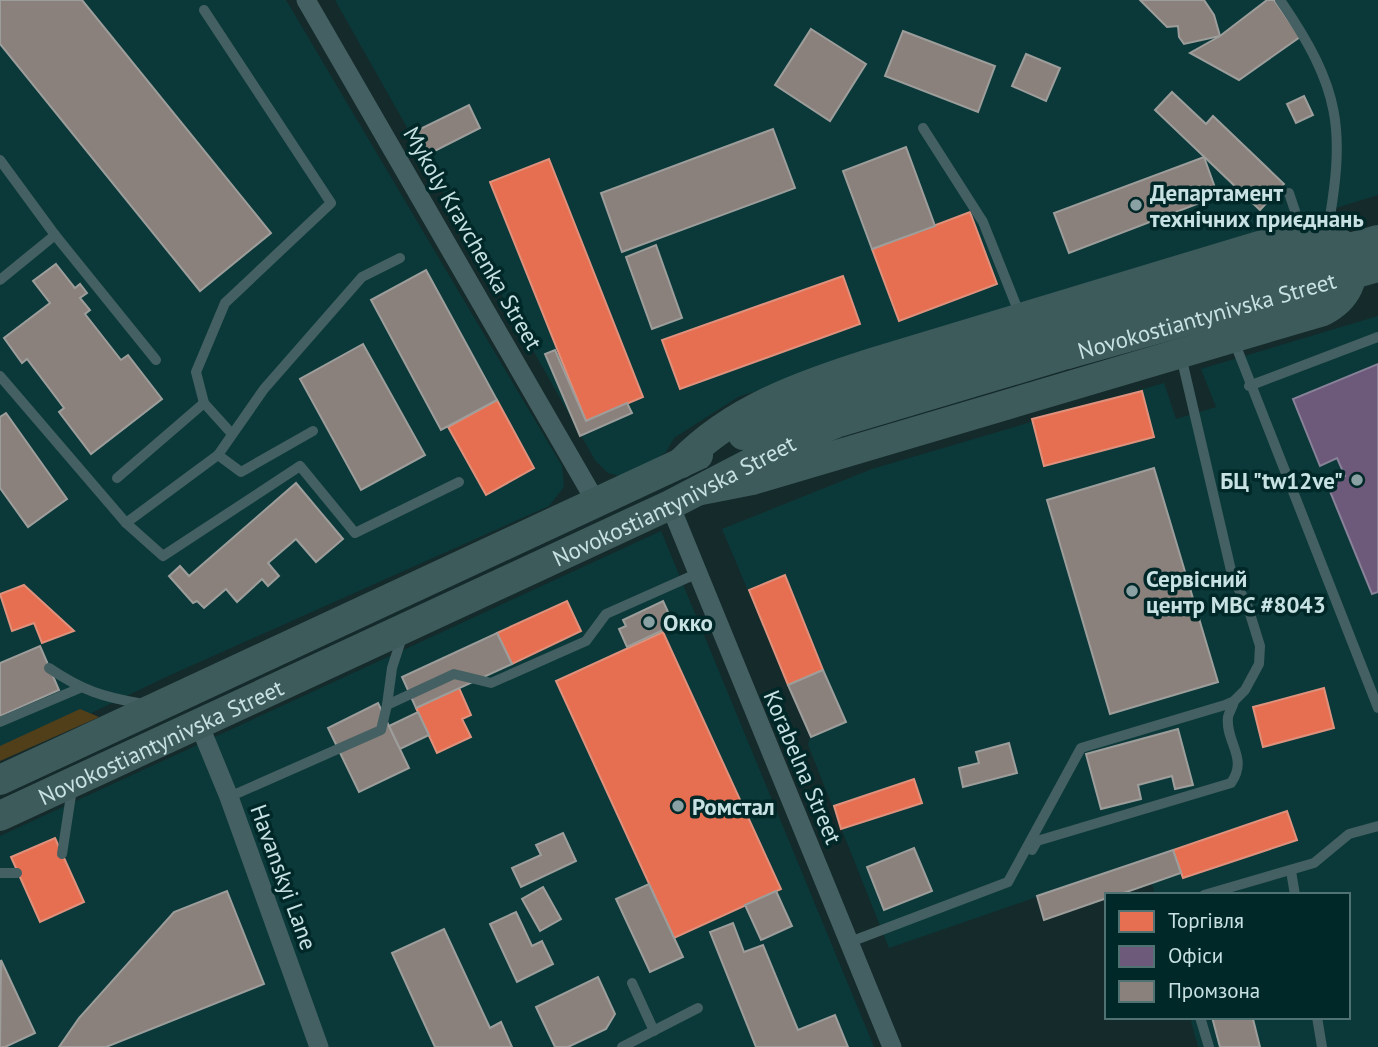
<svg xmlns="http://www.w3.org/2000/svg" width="1378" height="1047" font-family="'PT Sans',sans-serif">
  <rect width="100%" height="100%" fill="#152a2a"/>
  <g fill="#0b393a">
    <polygon points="0,0 286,0 562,466 564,487 549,506 166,677 0,757"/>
    <polygon points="335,0 1378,0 1378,195 882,348 738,397 674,438 666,452 638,472 623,477 608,473 595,460"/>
    <polygon points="1378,316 1378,1047 1198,1047 1190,1017 1348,1017 1348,895 1155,895 1152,883 1181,873 1173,850 889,948 808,745 810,737 722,529 872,469 1164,383 1176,419 1216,407 1201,369"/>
    <polygon points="661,531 874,1047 0,1047 0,836"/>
  </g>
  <polygon fill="#513f1a" points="80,709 99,717 0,761 0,746"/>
  <g fill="#e76f51" stroke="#de917c" stroke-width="2">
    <polygon points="549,159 643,397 586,421 490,182"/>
    <polygon points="970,212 997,284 899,321 872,249"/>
    <polygon points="843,276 860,324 680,389 662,340"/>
    <polygon points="1142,391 1154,437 1044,466 1032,419"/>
    <polygon points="497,400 534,468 486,495 448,427"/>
    <polygon points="785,575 823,670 788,685 749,590"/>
    <polygon points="24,585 74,631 42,643 34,623 12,631 0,594"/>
    <polygon points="567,601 581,631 512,664 497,633"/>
    <polygon points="663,632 781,889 674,938 556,681"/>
    <polygon points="459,688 471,715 462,719 471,737 437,753 416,708"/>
    <polygon points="1324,688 1334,728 1263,747 1253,707"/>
    <polygon points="914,779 922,803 841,829 834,806"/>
    <polygon points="1287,811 1297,840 1183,878 1173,850"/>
    <polygon points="55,838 84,902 40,922 11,857"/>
  </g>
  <polygon fill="#6d597a" stroke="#888299" stroke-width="2" points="1378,364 1378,592 1372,594 1327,484 1345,476 1337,458 1320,466 1293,399"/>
  <g fill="#8a817c" stroke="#9d9e9b" stroke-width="2">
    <polygon points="0,0 82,0 271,233 200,291 0,44"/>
    <polygon points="1140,0 1204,0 1214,15 1220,36 1184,44 1179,37 1178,26 1167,27"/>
    <polygon points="1267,0 1274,0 1300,37 1239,80 1190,53 1220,36"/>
    <polygon points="811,29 866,64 830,121 775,85"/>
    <polygon points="903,31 995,66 978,112 885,76"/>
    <polygon points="1026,54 1060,68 1046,101 1012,86"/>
    <polygon points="1172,92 1206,124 1213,116 1284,184 1260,210 1155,110"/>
    <polygon points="1304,96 1313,115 1296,123 1287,104"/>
    <polygon points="469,105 480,128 421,158 410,134"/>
    <polygon points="773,129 795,188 622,252 601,193"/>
    <polygon points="906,147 935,226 872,249 843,171"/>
    <polygon points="1204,157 1218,196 1069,253 1054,213"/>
    <polygon points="656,245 682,318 652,329 626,257"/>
    <polygon points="56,264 75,288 80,284 87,293 80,298 90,310 85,314 121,360 128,355 162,399 91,454 59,412 64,408 27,359 22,363 4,338 50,303 33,281"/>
    <polygon points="426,270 497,400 441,430 371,300"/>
    <polygon points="363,344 425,455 361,490 300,379"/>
    <polygon points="555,350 586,421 627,403 632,413 580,436 545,354"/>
    <polygon points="6,413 67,499 28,527 0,488 0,417"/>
    <polygon points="1154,468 1218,682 1110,714 1047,500"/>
    <polygon points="296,483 343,539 316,562 296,539 268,563 279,576 268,586 262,579 237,602 226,589 204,608 197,601 193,603 169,576 180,566 189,576"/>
    <polygon points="663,601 674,625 627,647 619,629 626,626 623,620"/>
    <polygon points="497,633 512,664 416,708 402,677"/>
    <polygon points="40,646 59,690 0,716 0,663"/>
    <polygon points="823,670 846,722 811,737 788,685"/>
    <polygon points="378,703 409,768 359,792 328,728"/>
    <polygon points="418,712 429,735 400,749 389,726"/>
    <polygon points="1178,729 1193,785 1175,789 1172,776 1138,785 1141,799 1101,809 1086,754"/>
    <polygon points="1009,743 1017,773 963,787 959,768 979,763 976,752"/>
    <polygon points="563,833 576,861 521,887 512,868 541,855 536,845"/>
    <polygon points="914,848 932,891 884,910 867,867"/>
    <polygon points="1173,850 1181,873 1118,895 1107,895 1107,898 1044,920 1037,896"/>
    <polygon points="649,884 683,957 650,972 616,899"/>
    <polygon points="543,887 561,919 540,931 522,899"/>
    <polygon points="227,891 264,984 106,1047 59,1047 79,1018 174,912"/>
    <polygon points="776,891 792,926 761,940 745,905"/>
    <polygon points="516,912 532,946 542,941 553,964 517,982 490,924"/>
    <polygon points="733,923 744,952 763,945 798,1030 835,1015 848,1047 756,1047 710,932"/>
    <polygon points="444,929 490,1028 501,1022 512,1047 435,1047 392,953"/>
    <polygon points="1,960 35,1033 5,1047 0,1047"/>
    <polygon points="598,977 615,1014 606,1029 568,1047 555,1047 536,1007"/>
    <polygon points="1212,1017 1257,1017 1253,1019 1260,1047 1220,1047"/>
  </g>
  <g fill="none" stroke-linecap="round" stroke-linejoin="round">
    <g stroke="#446062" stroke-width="10">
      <path d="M 1280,0 C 1341,89 1346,128 1327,234"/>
      <polyline points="204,10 331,203 225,303 196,372 204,403 232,434"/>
      <polyline points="923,128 983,222 1020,315"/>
      <polyline points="0,160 55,235 156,360"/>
      <polyline points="1289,193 1301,229"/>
      <polyline points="0,280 55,235"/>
      <polyline points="1234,341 1378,708"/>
      <polyline points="0,376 126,523 163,556 300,466 355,533 459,482"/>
      <polyline points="1249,386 1378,337"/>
      <polyline points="218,455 241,472 313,431"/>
      <polyline points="117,478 204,403"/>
      <polyline points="126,523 218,455 264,389 362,277 400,258"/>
      <path d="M 49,668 C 83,691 103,697 143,704"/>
      <polyline points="387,705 392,668 402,637"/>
      <polyline points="0,722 80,688"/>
      <polyline points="229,797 381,730 387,705 454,674 491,683 586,641 606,614 696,574"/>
      <path d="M 1032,850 L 1037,841 L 1231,783 C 1249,758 1225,742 1228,717 C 1229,712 1233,707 1234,701"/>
      <polyline points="62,854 72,789"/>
      <polyline points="1291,871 1295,895"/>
      <polyline points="0,873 17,873"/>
      <polyline points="1204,895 1314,863 1349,834 1378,826"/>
      <polyline points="850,942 1008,882 1081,748 1225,705 1234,701 1245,690 1259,664 1260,646 1247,604 1233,579 1181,356"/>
      <polyline points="632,983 654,1031"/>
      <polyline points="1200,1017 1209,1047"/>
      <polyline points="1317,1017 1322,1047"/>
      <polyline points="622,1047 698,1008"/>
    </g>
    <g stroke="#446062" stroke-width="19">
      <polyline points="306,0 596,502"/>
      <polyline points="670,505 892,1047"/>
      <polyline points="199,724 229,797 319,1047"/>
    </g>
    <g stroke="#3e5b5c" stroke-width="30">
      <polyline points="743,435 832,399 1061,330"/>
      <path d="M 681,463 C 733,409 805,384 875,362 L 1302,233 C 1352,226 1373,285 1323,311 L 752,480 L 701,490"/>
      <polyline points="0,780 698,455"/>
      <path id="s1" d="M 0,816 L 670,505 L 797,439 L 836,423 L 1067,354"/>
    </g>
    <g stroke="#3e5b5c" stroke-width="30">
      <polyline points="1061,330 1378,240"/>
      <path id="s2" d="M 1067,354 L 1378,267"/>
    </g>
  </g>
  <g fill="#89a1a2" stroke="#012829" stroke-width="2.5">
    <circle cx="1136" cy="205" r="7"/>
    <circle cx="1357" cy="480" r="7"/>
    <circle cx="1132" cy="591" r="7"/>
    <circle cx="649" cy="622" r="7"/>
    <circle cx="678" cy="806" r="7"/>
  </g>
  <g text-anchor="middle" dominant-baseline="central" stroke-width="7" stroke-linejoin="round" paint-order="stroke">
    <g font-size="23" font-weight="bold" fill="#c8e1e2" stroke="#012829" text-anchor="start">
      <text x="1150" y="192">Департамент<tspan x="1150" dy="26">технічних приєднань</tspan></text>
      <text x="1343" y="480" text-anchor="end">БЦ "tw12ve"</text>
      <text x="1146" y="578">Сервісний<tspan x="1146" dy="26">центр МВС #8043</tspan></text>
      <text x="663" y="622">Окко</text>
      <text x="692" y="806">Ромстал</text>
    </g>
    <g font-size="23" fill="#c8e1e2" stroke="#012829">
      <text transform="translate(473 238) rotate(60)">Mykoly Kravchenka Street</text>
      <text stroke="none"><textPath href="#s2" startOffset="145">Novokostiantynivska Street</textPath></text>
      <text stroke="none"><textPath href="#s1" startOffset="744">Novokostiantynivska Street</textPath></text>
      <text stroke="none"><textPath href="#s1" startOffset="177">Novokostiantynivska Street</textPath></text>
      <text transform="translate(803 767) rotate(67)">Korabelna Street</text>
      <text transform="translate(284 877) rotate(70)">Havanskyi Lane</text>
    </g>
  </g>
  <rect x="1105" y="893" width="245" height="126" fill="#012829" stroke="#517273" stroke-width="2"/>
  <rect x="1119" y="911" width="35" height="21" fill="#e76f51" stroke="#517273" stroke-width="2"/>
  <text x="1168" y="928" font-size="21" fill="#c8e1e2">Торгівля</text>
  <rect x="1119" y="946" width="35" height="21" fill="#6d597a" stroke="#517273" stroke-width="2"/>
  <text x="1168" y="963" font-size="21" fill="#c8e1e2">Офіси</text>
  <rect x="1119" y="981" width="35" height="21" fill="#8a817c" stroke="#517273" stroke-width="2"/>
  <text x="1168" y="998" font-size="21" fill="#c8e1e2">Промзона</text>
</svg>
